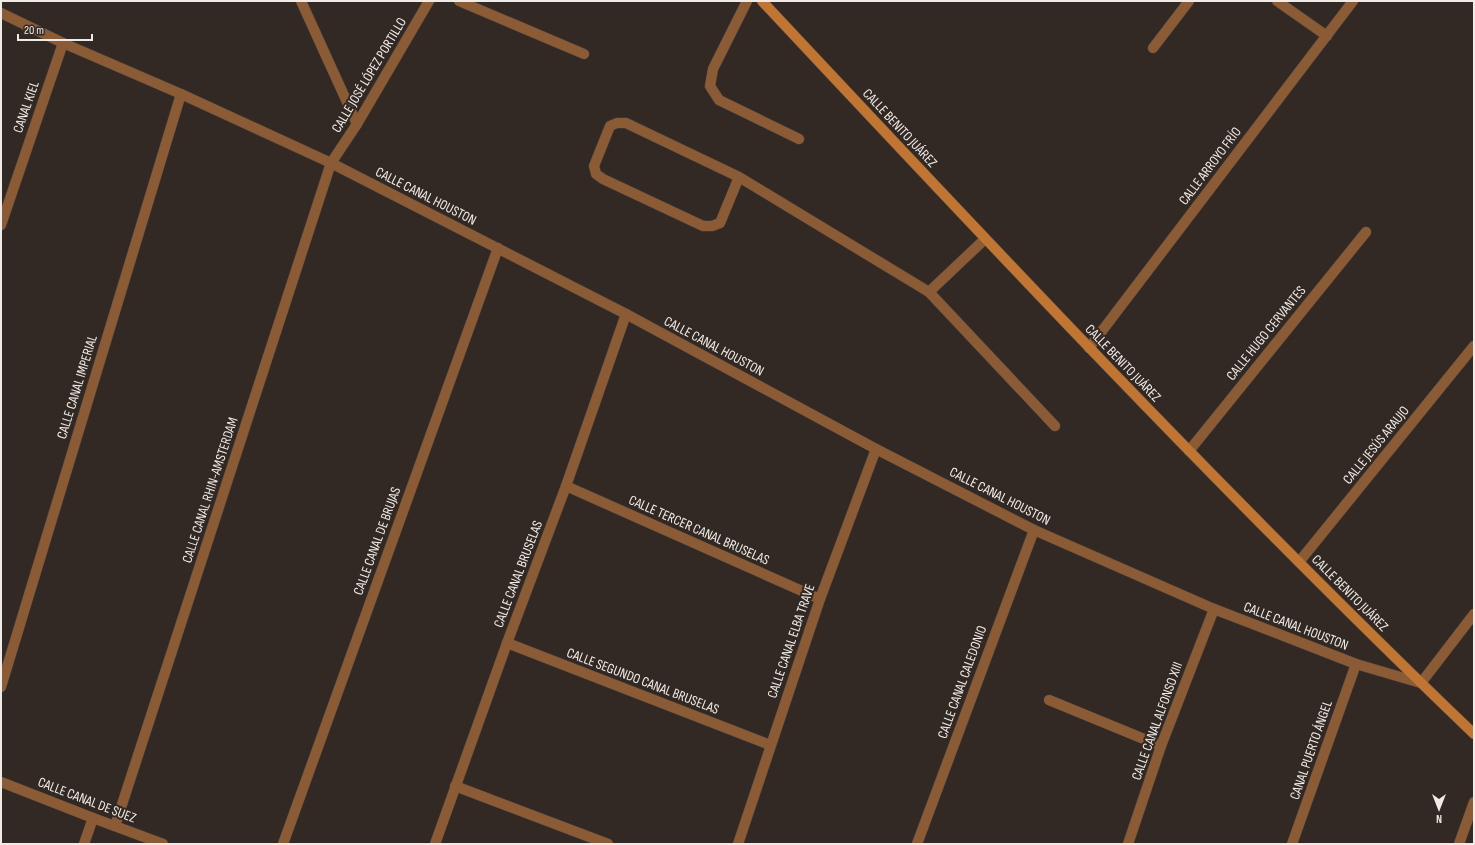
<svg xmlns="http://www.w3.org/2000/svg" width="1475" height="845" font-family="'Sofia Sans Condensed',sans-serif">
  <rect width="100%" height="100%" fill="#322924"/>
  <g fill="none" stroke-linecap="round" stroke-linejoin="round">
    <defs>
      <g id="lane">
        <polyline points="747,1 713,69 710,86 719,100 799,139"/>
        <polyline points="1277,1 1327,36"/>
        <polyline points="1153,48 1189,1"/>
        <polyline points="739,177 720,223 712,226 703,226 603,179 596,174 594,166 610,126 617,123 626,123 739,177 929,292 985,239"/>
        <polyline points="929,292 1055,426"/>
      </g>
      <g id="street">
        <polyline points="301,1 357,124"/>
        <polyline points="459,1 584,54"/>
        <polyline points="1,13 63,43 181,94 331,163 626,314 876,449 1034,530 1214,609 1356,664 1421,683 1474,614"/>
        <polyline points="1,225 63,43"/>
        <polyline points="1089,348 1353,1"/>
        <polyline points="1189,451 1366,232"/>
        <polyline points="566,486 820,599"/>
        <polyline points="1299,562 1474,346"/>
        <polyline points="507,643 770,745"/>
        <polyline points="1,687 181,94"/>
        <polyline points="1049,700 1161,746"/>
        <polyline points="1,782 93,818 163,844"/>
        <polyline points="455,786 608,844"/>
        <polyline points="115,826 331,163 357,124 429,1"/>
        <polyline points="84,844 93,818"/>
        <polyline points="283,844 498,248"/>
        <polyline points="435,844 507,643 566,486 626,314"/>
        <polyline points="738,844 820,599 876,449"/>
        <polyline points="917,844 1034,530"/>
        <polyline points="1128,844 1161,746 1214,609"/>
        <polyline points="1292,844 1356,664"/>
        <polyline points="1459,844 1474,802"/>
      </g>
      <path id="secondary" d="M 762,1 C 995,250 1228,498 1474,734"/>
    </defs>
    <use href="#lane" stroke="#4d443f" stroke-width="11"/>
    <use href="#street" stroke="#4d443f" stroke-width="11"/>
    <use href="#secondary" stroke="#4d443f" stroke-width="11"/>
    <use href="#lane" stroke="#8b5b35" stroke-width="10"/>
    <use href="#street" stroke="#8b5b35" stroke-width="10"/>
    <use href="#secondary" stroke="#c17532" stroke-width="10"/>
  </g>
  <g text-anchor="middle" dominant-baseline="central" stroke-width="4" stroke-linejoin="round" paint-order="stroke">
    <g font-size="14" fill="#f1ebe7" stroke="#322924">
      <text transform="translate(369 75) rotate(-59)">CALLE JOSÉ LÓPEZ PORTILLO</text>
      <text transform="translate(26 107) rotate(-71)">CANAL KIEL</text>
      <text transform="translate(900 128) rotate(47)">CALLE BENITO JUÁREZ</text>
      <text transform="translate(1210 166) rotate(-53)">CALLE ARROYO FRÍO</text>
      <text transform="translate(426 196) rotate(27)">CALLE CANAL HOUSTON</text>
      <text transform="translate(1266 333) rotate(-51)">CALLE HUGO CERVANTES</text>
      <text transform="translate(714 346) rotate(28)">CALLE CANAL HOUSTON</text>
      <text transform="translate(1123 363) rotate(46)">CALLE BENITO JUÁREZ</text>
      <text transform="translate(77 387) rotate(-73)">CALLE CANAL IMPERIAL</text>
      <text transform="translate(1376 445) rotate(-51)">CALLE JESÚS ARAUJO</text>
      <text transform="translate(210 490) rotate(-72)">CALLE CANAL RHIN-AMSTERDAM</text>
      <text transform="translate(1000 496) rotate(27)">CALLE CANAL HOUSTON</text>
      <text transform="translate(699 530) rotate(24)">CALLE TERCER CANAL BRUSELAS</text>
      <text transform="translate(377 541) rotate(-70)">CALLE CANAL DE BRUJAS</text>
      <text transform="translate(518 574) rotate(-69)">CALLE CANAL BRUSELAS</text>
      <text transform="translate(1350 593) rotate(45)">CALLE BENITO JUÁREZ</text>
      <text transform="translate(1296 626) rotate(21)">CALLE CANAL HOUSTON</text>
      <text transform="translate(791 641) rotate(-71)">CALLE CANAL ELBA TRAVE</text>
      <text transform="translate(643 681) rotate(21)">CALLE SEGUNDO CANAL BRUSELAS</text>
      <text transform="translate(962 682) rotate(-70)">CALLE CANAL CALEDONIO</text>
      <text transform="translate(1157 721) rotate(-70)">CALLE CANAL ALFONSO XIII</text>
      <text transform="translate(1311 750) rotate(-71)">CANAL PUERTO ÁNGEL</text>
      <text transform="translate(87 800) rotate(21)">CALLE CANAL DE SUEZ</text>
    </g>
  </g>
  <rect width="1475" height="845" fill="none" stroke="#f1ebe7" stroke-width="4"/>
  <g transform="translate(1439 809) rotate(180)" stroke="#322924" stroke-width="3" paint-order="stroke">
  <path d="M0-3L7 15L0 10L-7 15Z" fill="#f1ebe7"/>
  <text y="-6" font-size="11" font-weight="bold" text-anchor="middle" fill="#f1ebe7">N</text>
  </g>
  <path d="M18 34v6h74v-6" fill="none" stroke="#f1ebe7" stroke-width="2"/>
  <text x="24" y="34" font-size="12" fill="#f1ebe7" stroke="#322924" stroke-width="3" paint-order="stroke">20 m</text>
</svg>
